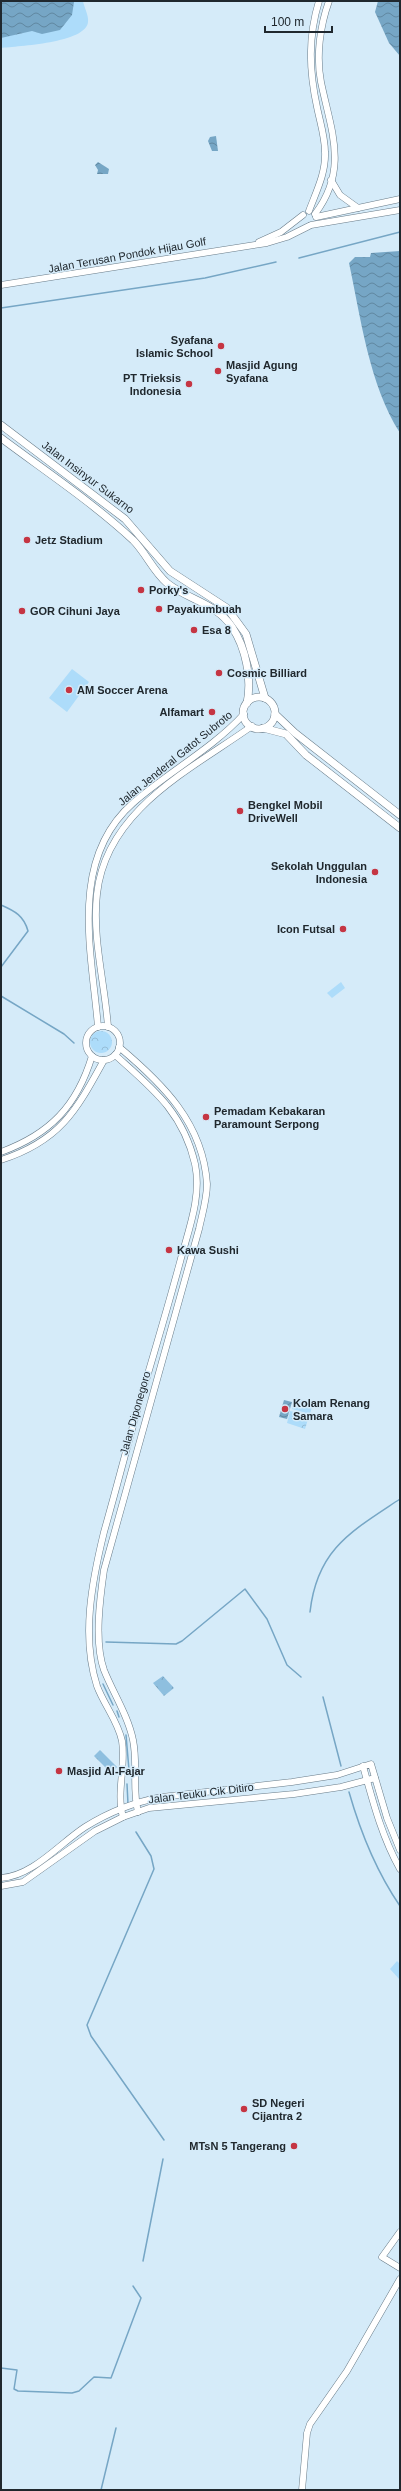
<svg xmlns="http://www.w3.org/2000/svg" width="401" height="2491" font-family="Helvetica,sans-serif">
  <defs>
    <pattern id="forest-crowns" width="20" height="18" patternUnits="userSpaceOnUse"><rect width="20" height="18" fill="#8ebfdf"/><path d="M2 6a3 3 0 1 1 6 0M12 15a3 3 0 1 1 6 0" fill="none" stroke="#7aa4c0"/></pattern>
    <pattern id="park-crowns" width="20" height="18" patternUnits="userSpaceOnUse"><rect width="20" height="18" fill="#addcfa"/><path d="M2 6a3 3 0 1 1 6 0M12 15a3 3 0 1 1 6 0" fill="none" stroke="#95bdd7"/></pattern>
    <pattern id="water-waves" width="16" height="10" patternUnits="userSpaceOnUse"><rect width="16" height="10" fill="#76a6c5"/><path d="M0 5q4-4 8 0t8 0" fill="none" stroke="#6087a0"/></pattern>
  </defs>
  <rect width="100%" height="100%" fill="#d5ebf9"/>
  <g fill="#addcfa">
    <path d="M 1,1 L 83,1 C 84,7 89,16 88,22 C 86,43 18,46 1,48 Z"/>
    <polygon points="72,669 89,682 67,712 49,698"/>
    <polygon points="341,982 345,988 332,998 327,993"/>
    <polygon points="296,1398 313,1403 310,1414 292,1409"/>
    <polygon points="397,1961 400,1964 400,1980 390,1969"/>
  </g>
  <g fill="url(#forest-crowns)">
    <polygon points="163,1676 174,1688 164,1696 153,1683"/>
    <polygon points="100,1750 117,1767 111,1773 94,1756"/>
  </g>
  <g fill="url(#park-crowns)">
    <circle cx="101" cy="1042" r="11"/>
    <polygon points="290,1411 309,1416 305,1429 287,1423"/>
  </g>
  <g fill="url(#water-waves)">
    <polygon points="1,1 74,1 74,2 72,15 60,30 42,34 32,31 1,38"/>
    <polygon points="378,1 400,1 400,56 389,43 375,12"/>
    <polygon points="216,136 218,151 212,151 208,141 210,137"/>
    <polygon points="98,162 109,169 108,174 97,174 98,170 95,165"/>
    <path d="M 400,251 L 400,433 C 369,384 361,319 349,263 L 355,257 L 370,257 L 371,253 Z"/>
    <polygon points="284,1400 292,1402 287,1419 279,1417"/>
  </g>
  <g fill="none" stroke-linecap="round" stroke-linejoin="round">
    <g stroke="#76a6c5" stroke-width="1.5">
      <polyline points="299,258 400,232"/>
      <polyline points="1,308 205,278 276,262"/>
      <path d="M 1,905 C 15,911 24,916 28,931 L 1,967"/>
      <polyline points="1,996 64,1034 74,1043"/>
      <path d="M 310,1612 C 317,1549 352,1531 400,1499"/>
      <polyline points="106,1642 176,1644 182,1641 245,1589 267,1619 287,1665 301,1677"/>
      <polyline points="103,1684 113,1705"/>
      <polyline points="323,1697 341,1766"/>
      <polyline points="117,1711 119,1717"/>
      <polyline points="126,1735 129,1770"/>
      <polyline points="127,1784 128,1804"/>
      <path d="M 349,1792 C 361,1834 376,1871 400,1906"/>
      <polyline points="136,1832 151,1856 154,1869 87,2025 91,2036 164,2140"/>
      <polyline points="143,2261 163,2159"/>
      <polyline points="1,2368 17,2370 14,2389 18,2391 72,2393 79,2391 94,2377 111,2378 141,2298 133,2286"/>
      <polyline points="101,2490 116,2428"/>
    </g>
    <defs>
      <g id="secondary">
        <polyline points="331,180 340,195 358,208"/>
        <path d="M 309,211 C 316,192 326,173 325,152 C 325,137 320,122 317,107 C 309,70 308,37 319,1"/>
        <path d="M 315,214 C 349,169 331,131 321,82 C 316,56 320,26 329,1"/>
        <polyline points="316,217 400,199"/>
        <polyline points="311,225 400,210"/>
        <polyline points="259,242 281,232 303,215"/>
        <polyline points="1,285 267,243 287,237 309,226"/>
        <circle cx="103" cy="1043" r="17"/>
        <path d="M 98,1027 C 92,953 68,860 133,803 C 168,772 212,749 244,714"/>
        <path d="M 108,1027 C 105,984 92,938 97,894 C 106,810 190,770 252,726"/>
        <path d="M 119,1047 C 163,1084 203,1123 207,1184 C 207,1199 202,1215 199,1229 L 104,1570 C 100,1598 94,1642 104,1670 C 113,1693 128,1715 133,1740 C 138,1764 132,1788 138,1812"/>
        <path d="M 115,1055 C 153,1089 183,1112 195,1164 C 202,1197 188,1231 180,1262 C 167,1310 153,1357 139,1404 C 127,1447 116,1490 104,1532 C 92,1581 81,1637 97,1686 C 104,1705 118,1721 122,1741 C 126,1766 116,1793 123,1817"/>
        <path d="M 1,1152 C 50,1134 77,1106 92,1056"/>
        <path d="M 1,1160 C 60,1141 76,1111 104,1060"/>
        <path d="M 363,1766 C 373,1802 382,1837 400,1869"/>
        <path d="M 1,1878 C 33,1876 59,1844 85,1827 C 109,1812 134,1802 162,1797 L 292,1782 L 337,1775 L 371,1764 L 387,1818 L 400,1850"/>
        <polyline points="1,1886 23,1882 95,1831 123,1817 149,1808 294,1794 341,1787 375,1778"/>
        <polyline points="400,2232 382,2257 400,2268"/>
        <polyline points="302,2490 307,2433 310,2424 347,2371 400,2279"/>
      </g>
      <g id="primary">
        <polyline points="1,425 125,519 170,571 227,608 246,634 265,698"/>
        <path d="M 1,438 C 45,471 92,502 133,540 C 146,553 153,571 167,583 C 188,600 216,603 232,627 C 246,648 252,679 247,703"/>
        <circle cx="259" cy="713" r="16"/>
        <polyline points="275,714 295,733 400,815"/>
        <polyline points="263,728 286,734 306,755 400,828"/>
      </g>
    </defs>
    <use href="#secondary" stroke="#687b88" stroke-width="7"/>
    <use href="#primary" stroke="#687b88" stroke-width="8"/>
    <use href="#secondary" stroke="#fff" stroke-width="6"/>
    <use href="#primary" stroke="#fff" stroke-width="7"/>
  </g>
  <g fill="#c53543" stroke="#d5ebf9" stroke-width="1.5">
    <circle cx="221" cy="346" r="4"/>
    <circle cx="218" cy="371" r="4"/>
    <circle cx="189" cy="384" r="4"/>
    <circle cx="27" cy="540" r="4"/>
    <circle cx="141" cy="590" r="4"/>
    <circle cx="159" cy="609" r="4"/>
    <circle cx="22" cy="611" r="4"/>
    <circle cx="194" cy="630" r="4"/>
    <circle cx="219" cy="673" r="4"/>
    <circle cx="69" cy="690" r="4"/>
    <circle cx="212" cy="712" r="4"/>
    <circle cx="240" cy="811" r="4"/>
    <circle cx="375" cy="872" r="4"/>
    <circle cx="343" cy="929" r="4"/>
    <circle cx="206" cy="1117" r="4"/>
    <circle cx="169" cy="1250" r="4"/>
    <circle cx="285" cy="1409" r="4"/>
    <circle cx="59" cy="1771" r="4"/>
    <circle cx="244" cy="2109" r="4"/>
    <circle cx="294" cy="2146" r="4"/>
  </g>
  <g text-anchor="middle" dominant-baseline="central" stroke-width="3" stroke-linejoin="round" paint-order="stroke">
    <g font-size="11" fill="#20282e" stroke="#d5ebf9">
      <text transform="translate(127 255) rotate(-10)">Jalan Terusan Pondok Hijau Golf</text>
      <text transform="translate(88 477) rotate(37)">Jalan Insinyur Sukarno</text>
      <text transform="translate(175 758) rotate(-39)">Jalan Jenderal Gatot Subroto</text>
      <text transform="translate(135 1413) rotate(-74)">Jalan Diponegoro</text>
      <text transform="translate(201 1793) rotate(-7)">Jalan Teuku Cik Ditiro</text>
    </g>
    <g font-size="11" font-weight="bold" fill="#20282e" stroke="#d5ebf9" text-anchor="start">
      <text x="213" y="340" text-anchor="end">Syafana<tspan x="213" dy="13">Islamic School</tspan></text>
      <text x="226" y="365">Masjid Agung<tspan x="226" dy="13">Syafana</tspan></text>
      <text x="181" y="378" text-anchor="end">PT Trieksis<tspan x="181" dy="13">Indonesia</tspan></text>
      <text x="35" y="540">Jetz Stadium</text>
      <text x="149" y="590">Porky's</text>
      <text x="167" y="609">Payakumbuah</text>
      <text x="30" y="611">GOR Cihuni Jaya</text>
      <text x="202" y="630">Esa 8</text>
      <text x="227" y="673">Cosmic Billiard</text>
      <text x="77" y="690">AM Soccer Arena</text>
      <text x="204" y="712" text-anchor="end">Alfamart</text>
      <text x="248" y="805">Bengkel Mobil<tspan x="248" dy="13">DriveWell</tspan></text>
      <text x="367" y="866" text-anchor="end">Sekolah Unggulan<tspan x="367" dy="13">Indonesia</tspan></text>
      <text x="335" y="929" text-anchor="end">Icon Futsal</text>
      <text x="214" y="1111">Pemadam Kebakaran<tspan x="214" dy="13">Paramount Serpong</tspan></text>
      <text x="177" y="1250">Kawa Sushi</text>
      <text x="293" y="1403">Kolam Renang<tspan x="293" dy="13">Samara</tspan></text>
      <text x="67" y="1771">Masjid Al-Fajar</text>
      <text x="252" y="2103">SD Negeri<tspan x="252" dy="13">Cijantra 2</tspan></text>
      <text x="286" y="2146" text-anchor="end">MTsN 5 Tangerang</text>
    </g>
  </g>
  <rect width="401" height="2491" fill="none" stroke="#20282e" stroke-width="4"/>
  <path d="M265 26v6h67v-6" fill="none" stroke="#20282e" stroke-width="2"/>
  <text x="271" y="26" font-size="12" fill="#20282e" stroke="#d5ebf9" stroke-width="3" paint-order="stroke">100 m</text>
</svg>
